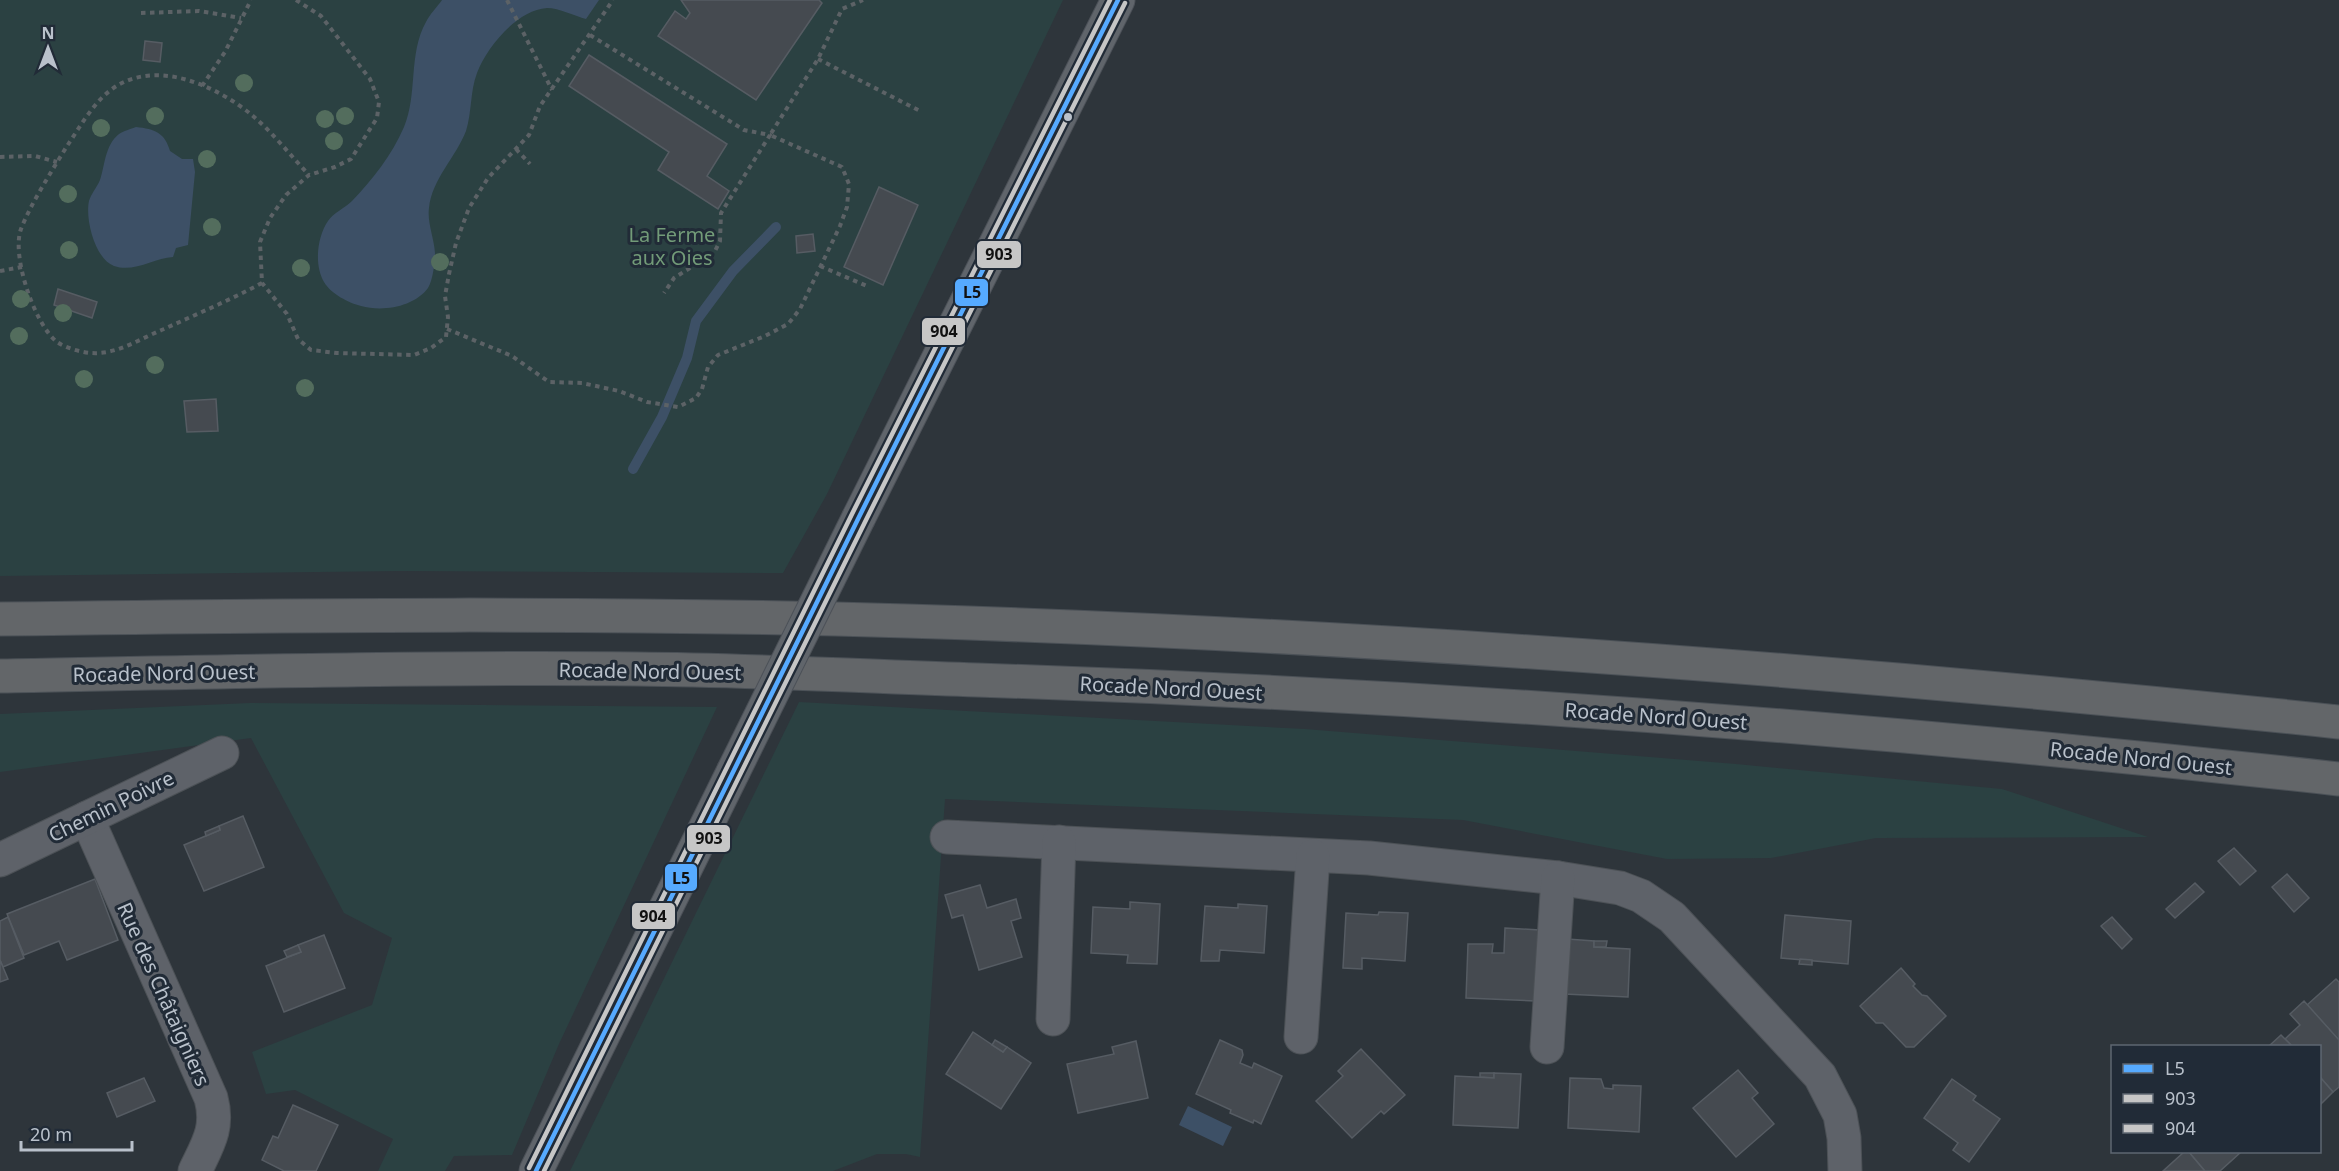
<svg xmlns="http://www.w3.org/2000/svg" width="2339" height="1171" font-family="'Noto Sans',sans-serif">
  <rect width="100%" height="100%" fill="#2e353b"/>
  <g fill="#2b4142">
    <polygon points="0,0 1063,0 827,494 783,573 400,571 0,576"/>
    <polygon points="799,702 1305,729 1736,764 2002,789 2148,837 1876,838 1771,858 1667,859 1463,820 945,799 920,1157 906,1154 877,1154 833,1171 570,1171"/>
    <polygon points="250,703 717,707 559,1044 512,1155 454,1156 445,1171 378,1171 393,1139 295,1090 266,1094 252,1052 372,1005 392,938 344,913 251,738 0,772 0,714"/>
  </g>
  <g fill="#3d5066">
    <path d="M 442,0 L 599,0 L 586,19 C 575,16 559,8 547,8 C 517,10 487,47 477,73 C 470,91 472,112 466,131 C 456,157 432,179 429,208 C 427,222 434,238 435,253 C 435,262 433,280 428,288 C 414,307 383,312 361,306 C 349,303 331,294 324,282 C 314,265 317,237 328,221 C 333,213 345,208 352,201 C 372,180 392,155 404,127 C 418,94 408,54 426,22 C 430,14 437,7 442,0 Z"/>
    <path d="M 136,127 C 155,129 165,133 170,151 L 182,159 L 193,159 L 195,172 L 188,245 L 176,248 L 173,257 C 154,258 134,273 114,266 C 95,259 85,219 89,201 C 91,194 97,187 100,180 C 105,165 105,145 119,134 C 123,131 131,129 136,127 Z"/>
    <polygon points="1188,1106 1232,1127 1223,1146 1179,1125"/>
  </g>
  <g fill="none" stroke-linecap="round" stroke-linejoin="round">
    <polyline stroke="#3d5066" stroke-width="10" points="633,469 662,417 687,358 696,321 733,271 776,227"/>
  </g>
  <g fill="#454a50" stroke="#565c63" stroke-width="1.5">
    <polygon points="819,0 822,3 756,100 658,36 675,11 686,19 690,13 681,0"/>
    <polygon points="145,41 162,43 160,62 143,60"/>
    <polygon points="589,55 727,144 707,176 729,191 718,209 658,170 669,152 569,86"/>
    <polygon points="879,187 918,205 883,285 844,267"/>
    <polygon points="813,234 815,251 797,253 796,236"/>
    <polygon points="58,289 97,302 92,318 54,305"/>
    <polygon points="216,399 218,431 187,432 184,401"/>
    <polygon points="243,816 264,867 204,891 184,845 220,830 219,826"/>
    <polygon points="219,826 220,830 206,836 205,832"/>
    <polygon points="2234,848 2256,871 2240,885 2218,861"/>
    <polygon points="2287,874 2309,898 2294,912 2272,887"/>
    <polygon points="95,879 118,940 67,960 59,941 24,955 7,914"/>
    <polygon points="2195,883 2204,892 2175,918 2166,909"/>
    <polygon points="980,885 987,908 1016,899 1021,918 1011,921 1022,957 979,970 963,915 952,918 945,895"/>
    <polygon points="1130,902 1160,904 1157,964 1127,963 1128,955 1091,953 1093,907 1130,909"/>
    <polygon points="1238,904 1267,906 1264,953 1220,950 1219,961 1201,961 1205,906 1238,908"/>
    <polygon points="1379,912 1408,913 1405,961 1362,958 1362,969 1343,968 1346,913 1378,915"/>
    <polygon points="1785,915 1851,921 1848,964 1781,958"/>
    <polygon points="8,917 24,958 3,967 0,960 0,921"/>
    <polygon points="2112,917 2132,939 2122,949 2101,926"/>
    <polygon points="1505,928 1539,930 1535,1001 1466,998 1468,944 1493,944 1492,953 1504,953"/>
    <polygon points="324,935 345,988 284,1012 266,966 301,952 298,945"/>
    <polygon points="1567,939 1594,941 1594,947 1630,949 1628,997 1564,994"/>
    <polygon points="1594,941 1607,941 1606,947 1594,947"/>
    <polygon points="298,945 301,952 287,957 284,951"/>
    <polygon points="1800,959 1812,960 1812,965 1799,964"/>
    <polygon points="0,960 8,979 0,982"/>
    <polygon points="1901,968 1915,984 1913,986 1922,995 1927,996 1946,1016 1914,1047 1906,1047 1883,1023 1876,1023 1860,1006"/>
    <polygon points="2336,979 2339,982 2339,1040 2307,1005"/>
    <polygon points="2304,1001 2339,1040 2339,1087 2333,1092 2320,1077 2320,1046 2292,1046 2285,1039 2300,1025 2290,1014"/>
    <polygon points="973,1032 1003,1052 1007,1047 1031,1063 1001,1109 946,1074"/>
    <polygon points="2281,1035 2292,1046 2269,1046"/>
    <polygon points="995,1040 1007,1047 1003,1052 992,1045"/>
    <polygon points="1220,1040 1242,1050 1243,1055 1240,1063 1252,1068 1254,1063 1282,1076 1261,1124 1254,1120 1253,1123 1230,1113 1231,1110 1196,1094"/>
    <polygon points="1136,1041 1148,1098 1078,1113 1067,1064 1114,1054 1112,1047"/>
    <polygon points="1361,1049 1405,1095 1384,1114 1381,1111 1352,1138 1316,1101 1343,1076 1338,1071"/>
    <polygon points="1738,1070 1758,1093 1752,1098 1774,1124 1736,1157 1693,1108"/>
    <polygon points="1480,1073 1494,1073 1494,1078 1480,1077"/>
    <polygon points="1494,1073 1521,1074 1518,1128 1453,1125 1455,1076 1494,1078"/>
    <polygon points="2320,1077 2333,1092 2320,1105"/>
    <polygon points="144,1078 155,1101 117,1117 107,1093"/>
    <polygon points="1570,1078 1601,1079 1604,1088 1613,1089 1613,1085 1641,1086 1639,1132 1568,1128"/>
    <polygon points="1952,1079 1976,1096 1973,1100 2000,1119 1969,1162 1953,1150 1958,1143 1924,1118"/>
    <polygon points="293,1105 338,1125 316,1171 284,1171 262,1160 273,1136 278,1138"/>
    <polygon points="2184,1152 2189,1152 2205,1171 2163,1171"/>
    <polygon points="2189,1152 2241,1152 2220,1171 2205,1171"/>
  </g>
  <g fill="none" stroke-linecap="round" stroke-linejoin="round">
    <defs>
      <g id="minor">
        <path d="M 87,818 L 211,1098 C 219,1128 208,1144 195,1171"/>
        <polyline points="947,837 1369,858 1558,878 1620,888 1641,896 1672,917 1820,1076 1840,1115 1844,1138 1845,1171"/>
        <polyline points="0,860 222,753"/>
        <polyline points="1053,1019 1059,842"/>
        <polyline points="1301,1037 1313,856"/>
        <polyline points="1547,1047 1558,878"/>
      </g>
      <g id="major">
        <polyline points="859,517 1118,0"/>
        <polyline points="536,1171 733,772"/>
      </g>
      <g id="highway">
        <path d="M 0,619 C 302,615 604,612 907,621 C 1385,636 1863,672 2339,722"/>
        <path d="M 0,676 C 212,672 424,667 636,669 C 750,670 863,676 977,680 C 1432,695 1886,729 2339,779"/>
      </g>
    </defs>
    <use href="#minor" stroke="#4c5156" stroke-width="35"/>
    <use href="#major" stroke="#4c5158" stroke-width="35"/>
    <use href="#highway" stroke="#4b5157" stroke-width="35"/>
    <g stroke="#5c6266" stroke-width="4" stroke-dasharray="4.5 4.5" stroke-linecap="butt">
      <polyline points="296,0 321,16 370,79 379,102 377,118 351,159 335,167 309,175 286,195 270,218 260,242 262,283 287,314 298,339 311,350 337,353 414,355 431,348 446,337 448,317 445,296 449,274 456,243 469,208 488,178 529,135 540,106 613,0"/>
      <polyline points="507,0 552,90"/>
      <polyline points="141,13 199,11 241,18"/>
      <polyline points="590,35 744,130 770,135 721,213 720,241 714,253 674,278 664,293"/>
      <polyline points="818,59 922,112"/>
      <polyline points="202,86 225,52 251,0"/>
      <polyline points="516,149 530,164"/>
      <polyline points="0,157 35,156 57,162"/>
      <polyline points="820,266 867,286"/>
      <polyline points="0,271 22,267"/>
      <path d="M 262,283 C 230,300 197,314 164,329 C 141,338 117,355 91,353 C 80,352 66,348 57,342 C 35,325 11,256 21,229 C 30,205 53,169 67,146 C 80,127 93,103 112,89 C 155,58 216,85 253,116 C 273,133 291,156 309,175"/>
      <polyline points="447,329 512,356 549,382 582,383 619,391 647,402 678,407 696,398 702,389 708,367 718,355 765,336 788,324 800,309 840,226 847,207 849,184 842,167 770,135 818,59 842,9 863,0"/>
    </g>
    <use href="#minor" stroke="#5e6269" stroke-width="33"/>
    <use href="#major" stroke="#60656b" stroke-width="33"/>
    <use href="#highway" stroke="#636669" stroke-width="33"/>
    <defs>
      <polyline id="major-bridge" points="733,772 859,517"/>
    </defs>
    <use href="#major-bridge" stroke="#4c5158" stroke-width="35" stroke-linecap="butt"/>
    <use href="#major-bridge" stroke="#60656b" stroke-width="33"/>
    <defs>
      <polyline id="bus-1" points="536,1171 859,517 1118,0"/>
      <polyline id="bus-2" points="544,1171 866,520 1125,3"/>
      <polyline id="bus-3" points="529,1168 852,514 1110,0"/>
    </defs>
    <use href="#bus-1" stroke="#212b37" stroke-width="9"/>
    <use href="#bus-2" stroke="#212b37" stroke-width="9"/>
    <use href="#bus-3" stroke="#212b37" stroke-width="9"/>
    <use href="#bus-1" stroke="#56aaff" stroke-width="4.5"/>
    <use href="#bus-2" stroke="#c6c6c6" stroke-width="4.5"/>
    <use href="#bus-3" stroke="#c6c6c6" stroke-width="4.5"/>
  </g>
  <g fill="#536d5d">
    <circle cx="244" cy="83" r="9"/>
    <circle cx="155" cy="116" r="9"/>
    <circle cx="345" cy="116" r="9"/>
    <circle cx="325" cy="119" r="9"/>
    <circle cx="101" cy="128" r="9"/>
    <circle cx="334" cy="141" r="9"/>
    <circle cx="207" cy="159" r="9"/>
    <circle cx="68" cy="194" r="9"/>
    <circle cx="212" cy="227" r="9"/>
    <circle cx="69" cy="250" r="9"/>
    <circle cx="440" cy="262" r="9"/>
    <circle cx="301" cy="268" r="9"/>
    <circle cx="21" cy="299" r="9"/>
    <circle cx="63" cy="313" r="9"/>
    <circle cx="19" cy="336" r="9"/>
    <circle cx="155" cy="365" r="9"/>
    <circle cx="84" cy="379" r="9"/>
    <circle cx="305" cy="388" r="9"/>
  </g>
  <circle fill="#b9c1cb" stroke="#212b37" stroke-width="2" cx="1068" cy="117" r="5"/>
  <g text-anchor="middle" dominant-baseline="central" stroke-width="6" stroke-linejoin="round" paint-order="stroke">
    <g font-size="20" fill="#729b78" stroke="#212b37">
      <text x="672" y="234">La Ferme<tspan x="672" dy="23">aux Oies</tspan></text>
    </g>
    <g font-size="20" fill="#b9c1cb" stroke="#212b37">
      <text transform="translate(650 671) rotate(1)">Rocade Nord Ouest</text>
      <text transform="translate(164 673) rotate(-1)">Rocade Nord Ouest</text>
      <text transform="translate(1171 688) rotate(3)">Rocade Nord Ouest</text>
      <text transform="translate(1656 716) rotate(4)">Rocade Nord Ouest</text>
      <text transform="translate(2141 758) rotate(6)">Rocade Nord Ouest</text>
      <text transform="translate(111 806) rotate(-26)">Chemin Poivre</text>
      <text transform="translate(164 994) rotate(66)">Rue des Châtaigniers</text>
    </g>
  </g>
  <g stroke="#212b37" stroke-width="2">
    <rect x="976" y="240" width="46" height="29" rx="6" fill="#c6c6c6"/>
    <rect x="954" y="278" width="35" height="29" rx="6" fill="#56aaff"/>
    <rect x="921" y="317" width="45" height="29" rx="6" fill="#c6c6c6"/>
    <rect x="686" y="824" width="45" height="29" rx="6" fill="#c6c6c6"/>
    <rect x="664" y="863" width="34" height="29" rx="6" fill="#56aaff"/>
    <rect x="631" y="902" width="45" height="28" rx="6" fill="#c6c6c6"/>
  </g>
  <g font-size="16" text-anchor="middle" font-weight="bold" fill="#111">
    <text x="999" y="260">903</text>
    <text x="972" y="298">L5</text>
    <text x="944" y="337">904</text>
    <text x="709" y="844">903</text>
    <text x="681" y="884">L5</text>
    <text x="653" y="922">904</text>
  </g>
  <rect x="2111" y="1045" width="210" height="108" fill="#212b37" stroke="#5e6772" stroke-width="1.5"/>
  <rect x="2123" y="1064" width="30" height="9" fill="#56aaff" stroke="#5e6772" stroke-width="1.5"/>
  <text x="2165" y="1075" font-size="18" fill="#b9c1cb">L5</text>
  <rect x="2123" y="1094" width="30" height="9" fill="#c6c6c6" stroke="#5e6772" stroke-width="1.5"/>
  <text x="2165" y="1105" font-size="18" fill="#b9c1cb">903</text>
  <rect x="2123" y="1124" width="30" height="9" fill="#c6c6c6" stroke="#5e6772" stroke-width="1.5"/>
  <text x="2165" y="1135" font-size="18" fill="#b9c1cb">904</text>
  <g transform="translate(48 48)" stroke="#212b37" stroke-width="4.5" paint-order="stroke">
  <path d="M0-4.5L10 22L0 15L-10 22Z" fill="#b9c1cb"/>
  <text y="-9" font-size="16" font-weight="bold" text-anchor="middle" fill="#b9c1cb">N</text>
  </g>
  <path d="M21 1141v9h111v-9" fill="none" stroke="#b9c1cb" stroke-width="3"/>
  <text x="30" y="1141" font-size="18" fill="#b9c1cb" stroke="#212b37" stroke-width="4.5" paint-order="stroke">20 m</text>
</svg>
